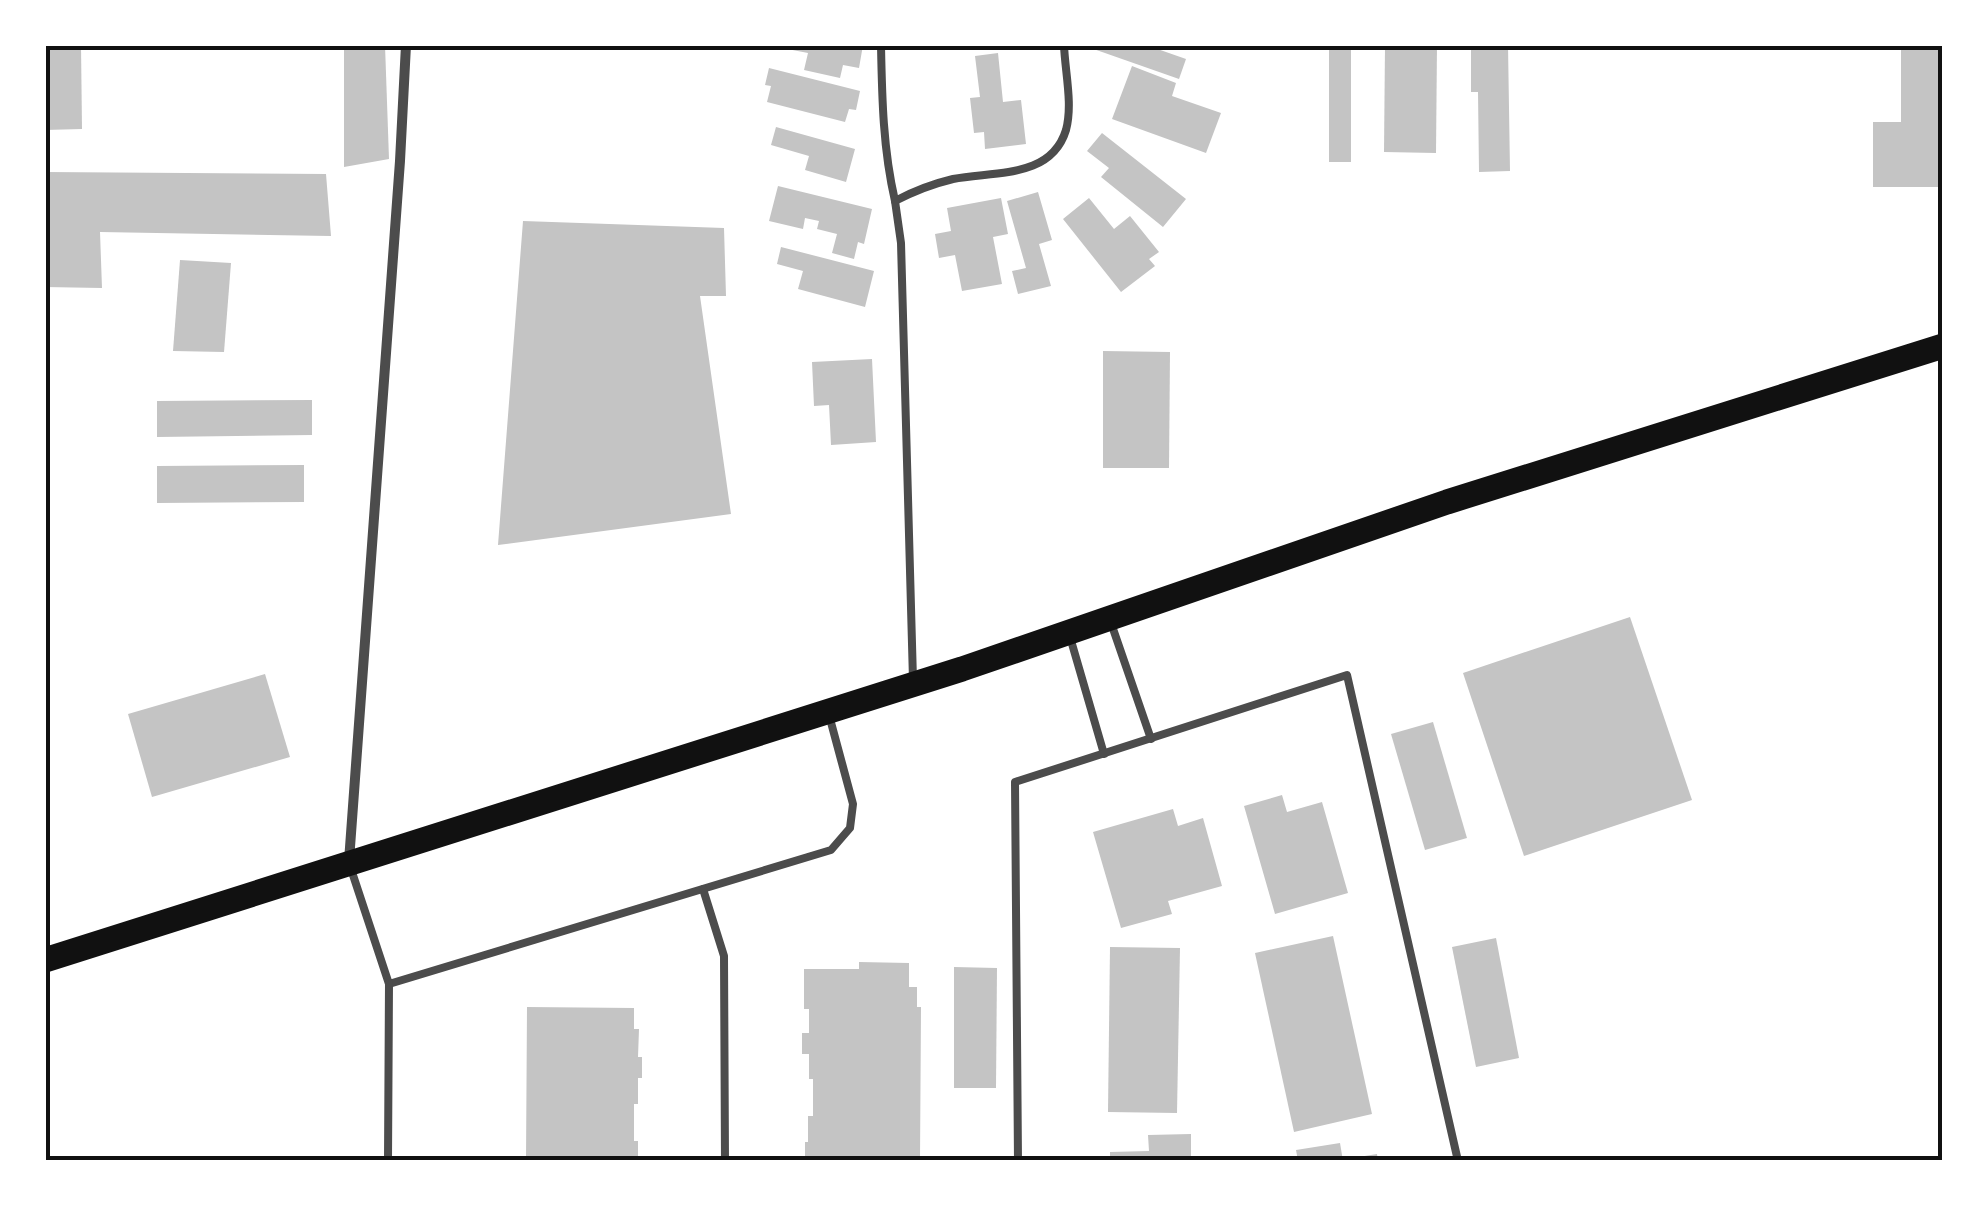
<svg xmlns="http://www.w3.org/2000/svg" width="1988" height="1206" font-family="'Open Sans',sans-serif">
  <rect width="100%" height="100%" fill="#fff"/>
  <g fill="#c4c4c4">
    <polygon points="45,45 81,45 82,129 45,130"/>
    <polygon points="344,45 385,45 389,159 344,167"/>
    <polygon points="777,45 863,45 859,68 843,65 840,78 804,70 808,53 777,47"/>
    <polygon points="1146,45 1186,59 1179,79 1085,46"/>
    <rect x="1329" y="45" width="22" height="117"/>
    <polygon points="1385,45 1437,45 1436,153 1384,152"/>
    <polygon points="1471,45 1508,45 1510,171 1479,172 1478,92 1471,92"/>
    <polygon points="1901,45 1943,45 1943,187 1873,187 1873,122 1901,122"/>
    <polygon points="998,53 1003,102 1021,100 1026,144 985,149 984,132 974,133 970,98 980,97 975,56"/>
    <polygon points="1132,66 1176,83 1172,96 1221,113 1206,153 1112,119"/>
    <polygon points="769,68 860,91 856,110 849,109 845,122 767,102 771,86 765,85"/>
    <polygon points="776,127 855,149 846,182 805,170 809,156 771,145"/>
    <polygon points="1102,133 1186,199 1163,227 1101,177 1109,168 1087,151"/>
    <polygon points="45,172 326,174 331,236 100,232 102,288 45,287"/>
    <polygon points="778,186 872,209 864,244 858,242 854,259 832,253 837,234 817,229 819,221 805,218 803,229 769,221"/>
    <polygon points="1038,192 1052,240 1039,244 1051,286 1018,294 1012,271 1026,268 1007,201"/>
    <polygon points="1001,198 1008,234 993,237 1002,284 962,291 955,255 939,258 935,234 951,231 947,208"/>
    <polygon points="1089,198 1114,229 1130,216 1159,252 1149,259 1155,266 1121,292 1063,219"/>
    <polygon points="523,221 724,228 726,296 700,296 731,514 498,545"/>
    <polygon points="781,247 874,271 865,307 798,289 803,271 777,264"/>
    <polygon points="180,260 231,263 224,352 173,351"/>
    <polygon points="1103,351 1170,352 1169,468 1103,468"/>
    <polygon points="872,359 876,442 831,445 829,405 814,406 812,362"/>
    <polygon points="312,400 312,435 157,437 157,401"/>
    <polygon points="304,465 304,502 157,503 157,466"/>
    <polygon points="1630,617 1692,800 1524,856 1463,673"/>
    <polygon points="265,674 290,757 152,797 128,714"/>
    <polygon points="1433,722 1467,838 1425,850 1391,734"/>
    <polygon points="1282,795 1287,812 1322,802 1348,893 1275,914 1244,806"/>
    <polygon points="1173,809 1178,826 1203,818 1222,886 1168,901 1172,914 1121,928 1093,832"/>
    <polygon points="1333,936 1372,1114 1294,1132 1255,953"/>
    <polygon points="1496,938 1519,1058 1476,1067 1452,947"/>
    <polygon points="1110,947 1180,948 1177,1113 1108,1112"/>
    <polygon points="859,962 909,963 909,987 917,987 917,1007 921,1007 920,1161 805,1161 805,1142 808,1142 808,1116 813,1116 813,1079 809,1079 809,1054 802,1054 802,1033 809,1033 809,1009 804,1009 804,969 859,969"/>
    <polygon points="954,967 997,968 996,1088 954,1088"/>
    <polygon points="527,1007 634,1008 634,1029 639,1029 638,1057 642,1057 642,1078 638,1078 638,1104 634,1104 634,1141 638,1141 638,1161 526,1161"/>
    <polygon points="1191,1134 1191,1161 1110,1161 1110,1152 1149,1151 1148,1135"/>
    <polygon points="1340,1143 1343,1161 1298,1161 1296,1150"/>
    <polygon points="1377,1154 1378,1161 1346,1161 1346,1159"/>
  </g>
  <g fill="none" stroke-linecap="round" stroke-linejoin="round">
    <g stroke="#4c4c4c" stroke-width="8">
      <path d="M 881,45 C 882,98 883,149 895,201 C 914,191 932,184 953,179 C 994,171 1051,179 1066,130 C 1073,104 1065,72 1064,45"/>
      <polyline points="895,201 901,243 913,680"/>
      <polyline points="1110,620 1151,739"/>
      <polyline points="1070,637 1104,754"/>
      <polyline points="350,866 389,984 831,850 850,828 853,804 829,715"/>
      <polyline points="703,889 724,956 725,1161"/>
      <polyline points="388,1161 389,984"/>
      <polyline points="1018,1161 1015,782 1347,675 1458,1161"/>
    </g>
    <polyline stroke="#4c4c4c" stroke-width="10" points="349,861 400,161 406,45"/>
    <polyline stroke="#111" stroke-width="25" points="45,960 962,669 1447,502 1943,346"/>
  </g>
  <rect width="1988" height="1206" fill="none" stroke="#ffffff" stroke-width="95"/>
  <rect x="48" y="48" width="1892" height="1110" fill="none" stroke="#111" stroke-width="4"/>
</svg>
